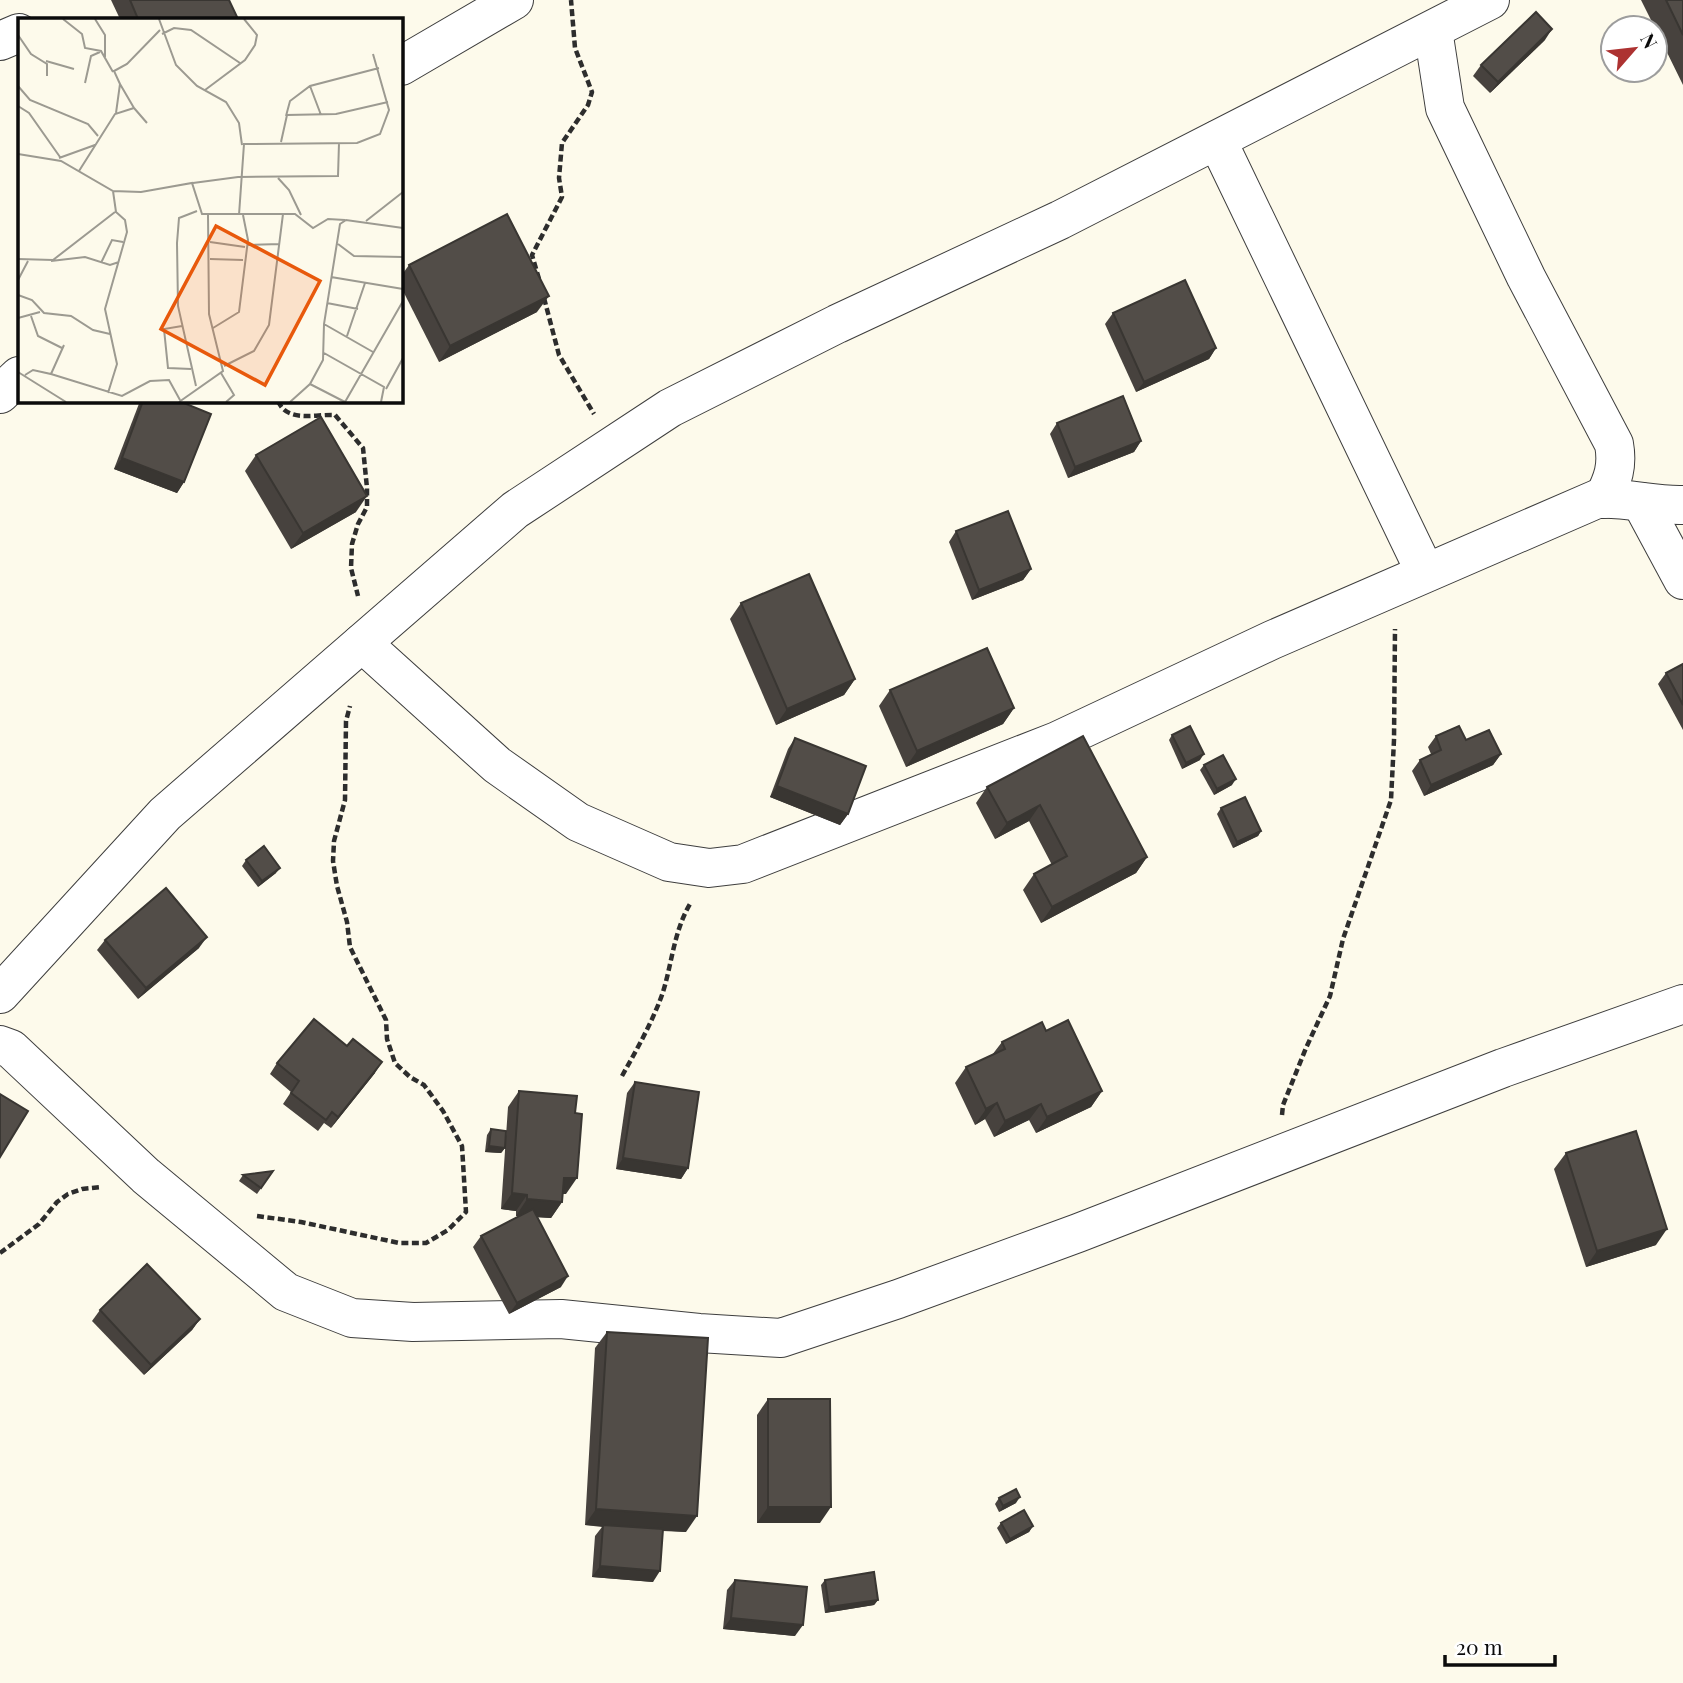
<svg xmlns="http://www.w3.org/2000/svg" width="1683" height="1683" font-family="'Playfair Display',serif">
  <rect width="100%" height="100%" fill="#fdfaeb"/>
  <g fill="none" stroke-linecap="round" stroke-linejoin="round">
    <defs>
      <g id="minor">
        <path d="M 1433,30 L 1445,108 L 1526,277 L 1614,444 C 1618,466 1613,480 1603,499"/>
        <polyline points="0,41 19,33"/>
        <polyline points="401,66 514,0"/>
        <polyline points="1217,140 1425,572"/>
        <polyline points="0,394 19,376"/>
        <polyline points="1641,502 1683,580"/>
        <path d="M 362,643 L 497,765 L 578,822 L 669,862 L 709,868 L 743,864 L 1057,741 L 1272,640 L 1597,499 C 1626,497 1654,506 1683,505"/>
        <polyline points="0,994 165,814 515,510 670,408 837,324 1060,220 1490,0"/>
        <polyline points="0,1045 11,1049 146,1176 286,1292 352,1318 413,1322 561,1319 699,1333 781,1338 898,1299 1078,1233 1503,1068 1683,1004"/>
      </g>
    </defs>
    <use href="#minor" stroke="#3e3e3e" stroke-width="40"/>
    <g stroke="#2d2d2d" stroke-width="4.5" stroke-dasharray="7 3.5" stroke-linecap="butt">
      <polyline points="539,279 532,255 562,197 559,178 562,143 588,105 592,92 575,48 571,0"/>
      <polyline points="544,298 559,355 594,414"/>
      <path d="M 278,401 C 287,423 315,414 335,415 L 363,448 L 367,488 L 367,507 L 358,524 L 352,544 L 351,568 L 358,596"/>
      <path d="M 622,1076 C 637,1049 653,1021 663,992 C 672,963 674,931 690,904"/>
      <polyline points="1282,1115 1283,1105 1306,1048 1330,996 1343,939 1391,800 1394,740 1395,629"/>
      <polyline points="257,1216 301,1222 399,1243 426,1243 448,1230 466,1212 462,1146 443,1111 424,1085 410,1077 395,1063 387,1039 386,1020 350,947 347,922 337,886 333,861 334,841 345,800 346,721 350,706"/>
      <polyline points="0,1253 39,1224 57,1202 68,1194 82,1189 102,1187"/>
    </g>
    <use href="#minor" stroke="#fff" stroke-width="38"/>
  </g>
  <g fill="#47423e">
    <polygon points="111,0 229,0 238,19 120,19"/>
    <polygon points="1641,0 1683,0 1683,85 1655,28"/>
    <polygon points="1545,40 1490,93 1473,76 1481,65"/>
    <polygon points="409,265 537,312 439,362 401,287 401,276"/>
    <polygon points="1113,313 1216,348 1209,359 1136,392 1105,324"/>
    <polygon points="140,401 179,401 184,482 177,493 114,469"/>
    <polygon points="1057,423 1141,441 1134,452 1068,478 1050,434"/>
    <polygon points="256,455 356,512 291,549 245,471"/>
    <polygon points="956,531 1031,569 1023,580 972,600 949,542"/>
    <polygon points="741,603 855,679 844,695 776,725 730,619"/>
    <polygon points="1683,664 1683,730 1658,684 1666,673"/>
    <polygon points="890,690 1014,708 1003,724 906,767 879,706"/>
    <polygon points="1172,735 1200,760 1182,769 1169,740"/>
    <polygon points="1083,736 1147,857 1136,873 1041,923 1023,890 1034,874 1052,865 1029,821 995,839 976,803 987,787"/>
    <polygon points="1436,736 1466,740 1501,754 1493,765 1424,796 1412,771 1420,760 1431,754 1428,747"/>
    <polygon points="795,738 848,814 840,825 770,797 788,749"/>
    <polygon points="1204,765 1232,785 1214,795 1200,770"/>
    <polygon points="1221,808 1261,831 1258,836 1233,848 1217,814"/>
    <polygon points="246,860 276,873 258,887 242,866"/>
    <polygon points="105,940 199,948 138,999 97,950"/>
    <polygon points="1046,1031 1102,1091 1091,1107 1036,1133 1029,1120 994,1137 985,1119 975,1125 955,1083 966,1067 992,1055 1002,1042"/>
    <polygon points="277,1063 375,1073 331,1128 324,1123 318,1131 283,1104 291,1092 270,1074"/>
    <polygon points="635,1082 688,1168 681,1179 616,1169 627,1093"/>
    <polygon points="519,1091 566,1194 563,1194 562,1202 551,1218 537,1217 561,1287 509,1314 473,1247 481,1236 519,1216 516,1216 516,1211 501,1209 508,1107"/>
    <polygon points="491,1129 505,1148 501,1153 485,1152 487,1135"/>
    <polygon points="1566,1153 1656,1245 1586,1267 1554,1169"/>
    <polygon points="273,1171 257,1194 239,1181 243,1175"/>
    <polygon points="100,1310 200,1319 192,1330 144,1375 92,1321"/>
    <polygon points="607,1332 686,1532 663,1531 653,1582 592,1577 595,1536 602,1527 585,1525 595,1348"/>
    <polygon points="768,1399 820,1523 757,1523 757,1415"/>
    <polygon points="999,1498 1016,1503 999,1512 995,1504"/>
    <polygon points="1001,1523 1033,1526 1029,1532 1006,1544 997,1528"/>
    <polygon points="735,1580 795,1636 723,1629 727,1590"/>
    <polygon points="825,1580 878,1600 874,1605 825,1613 821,1585"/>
  </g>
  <g fill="#393632">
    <polygon points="1552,29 1545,40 1490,93 1498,82"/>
    <polygon points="549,296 537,312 439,362 450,346"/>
    <polygon points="1216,348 1209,359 1136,392 1144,382"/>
    <polygon points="1141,441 1134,452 1068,478 1075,467"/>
    <polygon points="122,458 184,482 177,493 114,469"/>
    <polygon points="367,496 356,512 291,549 303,533"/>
    <polygon points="1031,569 1023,580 972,600 979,590"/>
    <polygon points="855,679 844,695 776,725 787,709"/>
    <polygon points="1014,708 1003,724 906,767 917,751"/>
    <polygon points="1204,754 1200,760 1182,769 1186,763"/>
    <polygon points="1501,754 1493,765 1424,796 1431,785"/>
    <polygon points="1236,779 1232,785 1214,795 1217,789"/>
    <polygon points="777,786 848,814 840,825 770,797"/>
    <polygon points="1040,805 1029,821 995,839 1007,823"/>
    <polygon points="1261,831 1258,836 1233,848 1237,842"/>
    <polygon points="1147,857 1136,873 1041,923 1052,907"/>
    <polygon points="280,868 276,873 258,887 262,881"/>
    <polygon points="207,937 199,948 138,999 146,988"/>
    <polygon points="382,1062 375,1073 331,1128 338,1117"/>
    <polygon points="1102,1091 1091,1107 1036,1133 1047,1117"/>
    <polygon points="997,1103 985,1119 975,1125 986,1109"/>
    <polygon points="1041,1104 1029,1120 994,1137 1005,1121"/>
    <polygon points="489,1146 505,1148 501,1153 485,1152"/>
    <polygon points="623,1158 688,1168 681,1179 616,1169"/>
    <polygon points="564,1178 577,1178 566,1194 553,1194"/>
    <polygon points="512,1193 527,1195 516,1211 501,1209"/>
    <polygon points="527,1199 562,1202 551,1218 516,1216"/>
    <polygon points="1667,1229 1656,1245 1586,1267 1597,1251"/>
    <polygon points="568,1276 561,1287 509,1314 517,1303"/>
    <polygon points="200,1319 192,1330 144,1375 151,1365"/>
    <polygon points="1020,1497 1016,1503 999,1512 1003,1506"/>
    <polygon points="768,1507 831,1507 820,1523 757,1523"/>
    <polygon points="596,1509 697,1516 686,1532 585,1525"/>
    <polygon points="1033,1526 1029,1532 1006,1544 1010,1539"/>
    <polygon points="600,1566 660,1571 653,1582 592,1577"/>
    <polygon points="878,1600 874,1605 825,1613 829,1607"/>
    <polygon points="731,1618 803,1625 795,1636 723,1629"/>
  </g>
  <g fill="#524d48" stroke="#393632" stroke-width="2">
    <polygon points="130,0 229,0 238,19 138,19"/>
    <polygon points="1666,0 1683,0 1683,35"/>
    <polygon points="1536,12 1552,29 1498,82 1481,65"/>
    <polygon points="507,214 549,296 450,346 409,265"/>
    <polygon points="1185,280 1216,348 1144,382 1113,313"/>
    <polygon points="1123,396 1141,441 1075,467 1057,423"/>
    <polygon points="143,401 179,401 211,414 184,482 122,458"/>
    <polygon points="321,417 367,496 303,533 256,455"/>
    <polygon points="1008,511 1031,569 979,590 956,531"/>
    <polygon points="809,574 855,679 787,709 741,603"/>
    <polygon points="987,648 1014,708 917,751 890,690"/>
    <polygon points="1683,664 1683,705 1666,673"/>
    <polygon points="1190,726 1204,754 1186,763 1172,735"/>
    <polygon points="1459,726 1466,740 1489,730 1501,754 1431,785 1420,760 1441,750 1436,736"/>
    <polygon points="1083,736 1147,857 1052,907 1034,874 1067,856 1040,805 1007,823 987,787"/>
    <polygon points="795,738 866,766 848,814 777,786"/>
    <polygon points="1223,755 1236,779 1217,789 1204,765"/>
    <polygon points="1245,797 1261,831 1237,842 1221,808"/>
    <polygon points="264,846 280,868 262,881 246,860"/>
    <polygon points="166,888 207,937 146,988 105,940"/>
    <polygon points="314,1019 347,1046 353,1039 382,1062 338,1117 332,1112 326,1120 291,1093 299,1081 277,1063"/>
    <polygon points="1068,1020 1102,1091 1047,1117 1041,1104 1005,1121 997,1103 986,1109 966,1067 1005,1049 1002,1042 1042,1022 1046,1031"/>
    <polygon points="635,1082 699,1092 688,1168 623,1158"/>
    <polygon points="519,1091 577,1096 575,1113 582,1114 577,1178 564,1178 562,1202 527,1199 527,1195 512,1193"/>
    <polygon points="0,1094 28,1111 0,1157"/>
    <polygon points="491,1129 506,1131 505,1148 489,1146"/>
    <polygon points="1636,1131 1667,1229 1597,1251 1566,1153"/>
    <polygon points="273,1171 261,1188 243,1175"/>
    <polygon points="533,1209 568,1276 517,1303 481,1236"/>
    <polygon points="147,1264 200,1319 151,1365 100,1310"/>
    <polygon points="607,1332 708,1338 697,1516 596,1509"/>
    <polygon points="768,1399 830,1399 831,1507 768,1507"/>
    <polygon points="1016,1489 1020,1497 1003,1506 999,1498"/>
    <polygon points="1024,1510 1033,1526 1010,1539 1001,1523"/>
    <polygon points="603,1525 663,1529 660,1571 600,1566"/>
    <polygon points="874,1572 878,1600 829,1607 825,1580"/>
    <polygon points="735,1580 807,1587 803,1625 731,1618"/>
  </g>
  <g transform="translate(18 18)">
    <rect width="385" height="385" fill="#fdfaeb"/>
    <path fill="none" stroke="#9c9a91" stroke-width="2" d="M 45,1 L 64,16 L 67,30 L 83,33 L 95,54M 77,1 L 87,17 L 87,39M 141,1 L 158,47 L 179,68 L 208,84 L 221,105 L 224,127M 144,16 L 156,10 L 173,12 L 222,45M 0,17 L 13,36 L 29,46 L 29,58M 28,43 L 56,51M 67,65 L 73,38 L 82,34M 102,66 L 116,90M 0,68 L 12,82 L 70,106 L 80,118M 292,68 L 303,97M 187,72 L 227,42 L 237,27 L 239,17 L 226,1M 0,88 L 11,95 L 42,139M 98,95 L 102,66 L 96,53 L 109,46 L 142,12M 268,98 L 272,83 L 292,68 L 361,50M 263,124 L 269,97 L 318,96 L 370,84M 0,136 L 43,143 L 95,173 L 123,174 L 174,165 L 184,196 L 277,196 L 295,210 L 310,201 L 327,202M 41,140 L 77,127M 61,153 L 97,96 L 116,90 L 129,105M 260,160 L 271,172 L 283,197M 175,165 L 220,159 L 320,158 L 321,125M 221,197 L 226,126 L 339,125 L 362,116 L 371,92 L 355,36M 348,203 L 385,174M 192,224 L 227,229M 320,226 L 336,238 L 385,239M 229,227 L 262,226M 0,241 L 35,242 L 97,194M 192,241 L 225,242M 33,243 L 67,239 L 92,247 L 101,244M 83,245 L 94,222 L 105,224M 313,259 L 385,271M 0,262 L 10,243M 0,277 L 14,282 L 26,295 L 53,298 L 75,312 L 92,316M 309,285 L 340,291M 13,298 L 20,318 L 44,330M 0,300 L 22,294M 306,306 L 355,334M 164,308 L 146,311 L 150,350 L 173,351M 195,310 L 221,294 L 230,222 L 225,197M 329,318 L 347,265M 306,335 L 366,369 L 363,384M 206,348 L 236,333 L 251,307 L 265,196M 0,354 L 48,384M 203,355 L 216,377 L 208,384M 33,356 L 104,378 L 132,363 L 151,362 L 162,382M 7,357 L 15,352 L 33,356 L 46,327M 292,366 L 327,384M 178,368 L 160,288 L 159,225 L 161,200 L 179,193M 368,371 L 385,340M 90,375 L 99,346 L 87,291 L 109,214 L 107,202 L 98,194 L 95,173M 161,384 L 205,353 L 191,296 L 190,197M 272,384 L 292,366 L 305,342 L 306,306 L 322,206 L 328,202 L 385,210M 327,384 L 385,283"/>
    <path fill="#e8590c" fill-opacity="0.15" stroke="#e8590c" stroke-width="3.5" d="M 198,208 L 302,263 L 247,367 L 143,311 Z"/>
    <rect width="385" height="385" fill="none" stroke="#0b0b0b" stroke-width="3.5"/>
  </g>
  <g transform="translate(1634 49) rotate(62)"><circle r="33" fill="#ffffff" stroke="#9d9d9d" stroke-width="2"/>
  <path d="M0-5L12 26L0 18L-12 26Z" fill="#ad3231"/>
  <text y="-10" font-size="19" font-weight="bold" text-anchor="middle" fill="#0b0b0b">N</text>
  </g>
  <path d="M1445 1655v10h110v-10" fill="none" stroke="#0b0b0b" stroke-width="3.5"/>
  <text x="1456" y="1655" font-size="21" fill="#0b0b0b" stroke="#ffffff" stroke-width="5" paint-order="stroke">20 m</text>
</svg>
